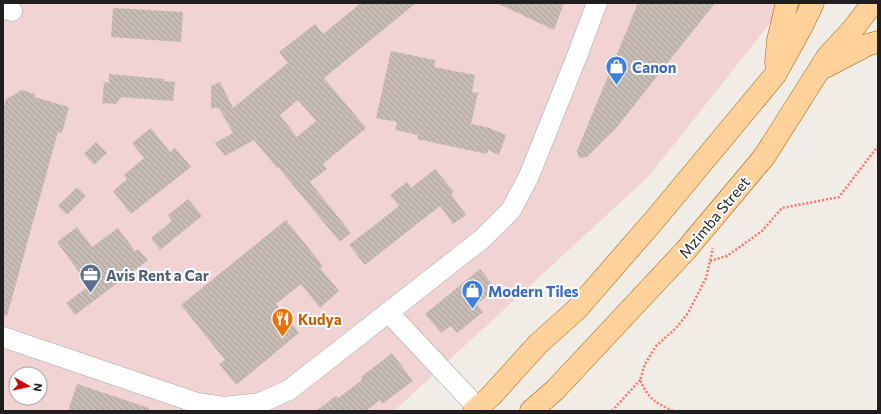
<svg xmlns="http://www.w3.org/2000/svg" width="881" height="414" font-family="Commissioner,sans-serif">
  <defs>
    <pattern id="building-back-hatch" width="6" height="6" patternUnits="userSpaceOnUse"><rect width="6" height="6" fill="#c6bcb4"/><path d="M-1 5l2 2M0 0l6 6M5-1l2 2" fill="none" stroke="#aaa19a"/></pattern>
  </defs>
  <rect width="100%" height="100%" fill="#f1ece5"/>
  <path fill="#f2d3d3" fill-rule="evenodd" d="M 3,3 L 786,3 L 649,176 L 394,411 L 3,411 ZM 16,374 L 40,374 L 40,398 L 16,398 Z"/>
  <g fill="url(#building-back-hatch)" fill-rule="evenodd">
    <path d="M 361,3 L 416,3 L 324,78 L 366,128 L 323,164 L 327,169 L 310,182 L 351,233 L 340,242 L 278,167 L 277,168 L 254,140 L 225,156 L 215,143 L 233,133 L 219,108 L 217,109 L 216,107 L 211,109 L 211,86 L 220,82 L 233,108 L 288,63 L 279,52 L 315,24 L 323,34 ZM 298,100 L 316,121 L 297,137 L 280,115 Z"/>
    <polygon points="497,3 564,3 554,30"/>
    <polygon points="638,3 715,3 617,127 587,157 579,158 577,151"/>
    <polygon points="113,8 183,12 181,42 111,37"/>
    <polygon points="391,51 435,60 434,67 475,75 472,92 478,93 471,124 487,127 506,135 499,155 488,150 487,154 417,139 418,135 395,130 397,122 376,118"/>
    <polygon points="109,74 164,79 164,81 175,82 173,101 121,97 116,104 102,103 104,82 109,83"/>
    <polygon points="22,90 35,94 35,97 69,107 62,133 58,132 7,316 3,315 3,109 6,99"/>
    <polygon points="151,128 170,152 175,148 191,167 131,214 113,191 127,179 124,175 144,158 132,143"/>
    <polygon points="96,142 107,153 94,165 84,154"/>
    <polygon points="435,169 454,192 451,194 466,215 453,224 440,206 365,265 349,245 399,206 390,195 407,182 411,188"/>
    <polygon points="77,187 86,196 67,215 58,206"/>
    <polygon points="188,199 202,216 160,250 151,238 172,221 168,215"/>
    <polygon points="286,220 323,266 320,268 339,291 320,308 301,284 276,304 299,333 236,385 219,364 225,360 181,305"/>
    <polygon points="77,227 92,247 118,228 135,251 138,249 148,260 75,315 66,303 89,286 57,242"/>
    <polygon points="480,269 496,289 477,304 483,312 457,333 451,326 441,333 425,314"/>
    <polygon points="392,353 413,381 382,404 380,400 366,411 316,411 336,396 338,398 362,380 361,377"/>
    <polygon points="77,384 149,408 149,411 68,411"/>
  </g>
  <g fill="none" stroke-linecap="round" stroke-linejoin="round">
    <defs>
      <g id="minor">
        <polyline points="3,8 12,11"/>
        <polyline points="388,312 478,408"/>
        <polyline points="3,337 197,403 224,407 260,403 289,390 482,239 511,210 529,176 577,56 597,3"/>
      </g>
      <g id="major">
        <polyline points="776,63 778,40 787,3"/>
        <polyline points="825,67 867,45 878,42"/>
        <polyline points="474,411 491,396 538,344 577,309 657,217 775,75 801,28 813,3"/>
        <polyline points="531,411 555,390 686,250 764,157 828,56 853,29 873,3"/>
      </g>
    </defs>
    <use href="#minor" stroke="#a6a6a6" stroke-width="21"/>
    <use href="#major" stroke="#9a6300" stroke-width="23"/>
    <g stroke="#ff7367" stroke-width="2.5" stroke-dasharray="2 2" stroke-linecap="butt">
      <polyline points="710,261 727,256 762,231 782,208 839,197 878,146"/>
      <polyline points="612,411 640,380"/>
      <path d="M 673,411 C 654,402 649,399 640,380 L 645,364 L 656,346 L 676,328 L 688,313 L 706,278 L 713,248"/>
    </g>
    <use href="#minor" stroke="#fff" stroke-width="20"/>
    <use href="#major" stroke="#ffd19b" stroke-width="22"/>
  </g>
  <defs>
    <symbol id="shop-pin" viewBox="-11 -11 22 30"><path d="M0 17L-7.5 6A9.5 9.5 0 1 1 7.5 6Z" fill="#3f7fe0" stroke="#fff"/><path d="M-5-2.5h2.3a2.7 3.5 0 0 1 5.4 0H5L5.5 6h-11ZM-1.5-2.5h3a1.5 2.3 0 0 0-3 0Z" fill="#fff"/></symbol>
    <symbol id="office-pin" viewBox="-11 -11 22 30"><path d="M0 17L-7.5 6A9.5 9.5 0 1 1 7.5 6Z" fill="#5c6f8a" stroke="#fff"/><path d="M-6-3h4V-5.5h4V-3h4V5H-6ZM-1-4.5V-3h2v-1.5ZM-6 0V1H6V0Z" fill="#fff"/></symbol>
    <symbol id="restaurant-pin" viewBox="-11 -11 22 30"><path d="M0 17L-7.5 6A9.5 9.5 0 1 1 7.5 6Z" fill="#e8710a" stroke="#fff"/><path d="M-5-6h1v4h1v-4h1v4h1v-4h1v5L-1.5 .5V6h-2V.5L-5-1ZM5-6V6H3V1.5H1.5Q1.5-4 5-6Z" fill="#fff"/></symbol>
  </defs>
  <g fill-rule="evenodd">
    <use href="#shop-pin" x="604" y="54" width="25" height="34"/>
    <use href="#office-pin" x="78" y="262" width="25" height="34"/>
    <use href="#shop-pin" x="460" y="278" width="25" height="34"/>
    <use href="#restaurant-pin" x="270" y="306" width="25" height="34"/>
  </g>
  <g text-anchor="middle" dominant-baseline="central" stroke-width="4" stroke-linejoin="round" paint-order="stroke">
    <g font-size="15" font-weight="bold" fill="#366cbe" stroke="#fff" text-anchor="start">
      <text x="632" y="67">Canon</text>
      <text x="488" y="291">Modern Tiles</text>
    </g>
    <g font-size="15" fill="#1f1f1f" stroke="#fff">
      <text transform="translate(714 217) rotate(-50)">Mzimba Street</text>
    </g>
    <g font-size="15" font-weight="bold" fill="#4e5e75" stroke="#fff" text-anchor="start">
      <text x="106" y="275">Avis Rent a Car</text>
    </g>
    <g font-size="15" font-weight="bold" fill="#c56008" stroke="#fff" text-anchor="start">
      <text x="298" y="319">Kudya</text>
    </g>
  </g>
  <rect width="881" height="414" fill="none" stroke="#1f1f1f" stroke-width="8"/>
  <g transform="translate(28 386) rotate(98)"><circle r="19" fill="#ffffff" stroke="#a5a5a5"/>
  <path d="M0-3L7 15L0 10L-7 15Z" fill="#ce0005"/>
  <text y="-6" font-size="11" font-weight="bold" text-anchor="middle" fill="#1f1f1f">N</text>
  </g>
</svg>
